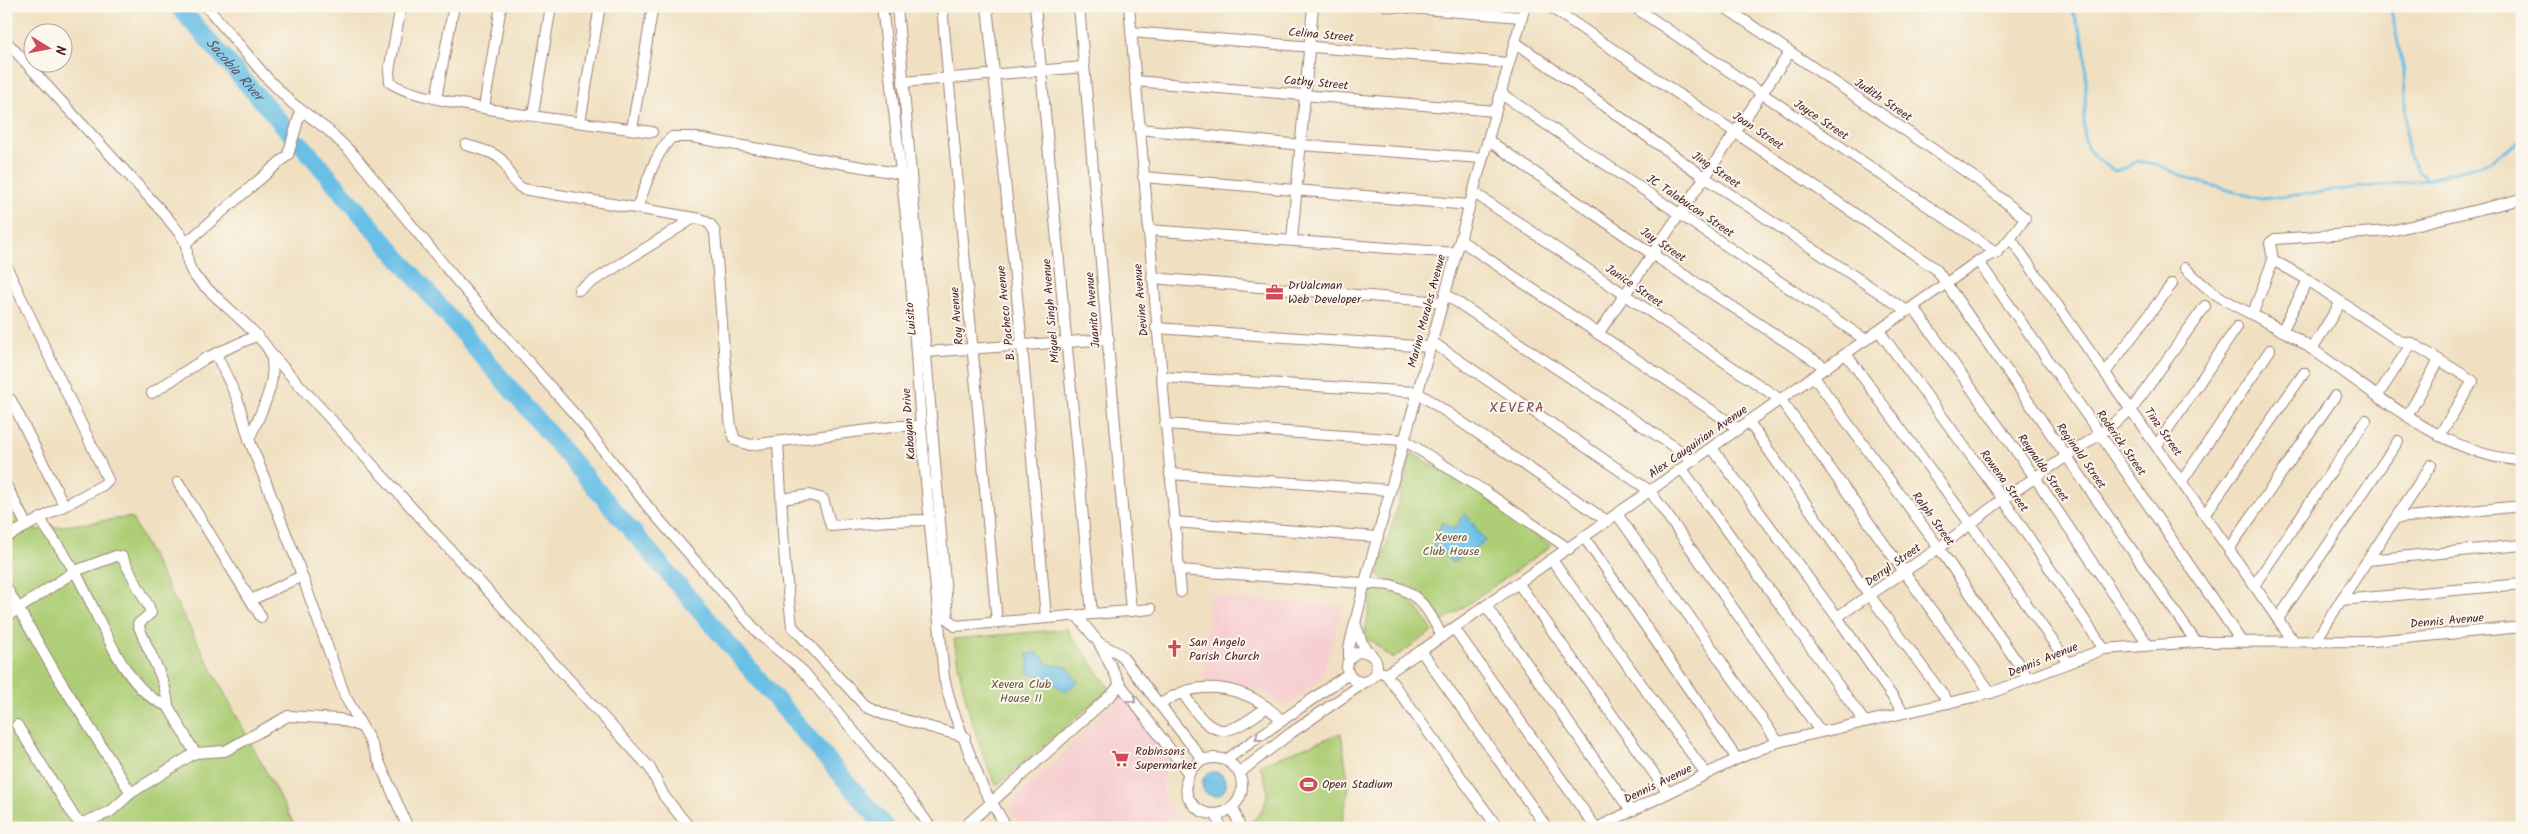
<svg xmlns="http://www.w3.org/2000/svg" width="2528" height="834" font-family="Kalam,sans-serif">
  <rect width="100%" height="100%" fill="#fbf7ec"/>
  <filter id="ink" filterUnits="userSpaceOnUse"><feTurbulence type="fractalNoise" baseFrequency=".02" numOctaves="2"/><feDisplacementMap in="SourceGraphic" scale="10" xChannelSelector="R" yChannelSelector="G"/><feConvolveMatrix kernelMatrix="1 2 1 2 8 2 1 2 1" color-interpolation-filters="sRGB"/></filter>
  <filter id="wash" filterUnits="userSpaceOnUse"><feTurbulence type="fractalNoise" baseFrequency=".0096" numOctaves="4" result="noise"/><feDisplacementMap in="SourceGraphic" scale="20" xChannelSelector="R" yChannelSelector="G"/><feGaussianBlur stdDeviation="1.12" result="paint"/><feColorMatrix in="noise" values="0 0 0 0 0 0 0 0 0 0 0 0 0 0 0 0 0 1.4 0 .05"/><feComposite in="paint" operator="in"/></filter>
  <g filter="url(#wash)">
    <rect width="100%" height="100%" fill="#f0e0c1"/>
    <g fill="#f7cfd1">
      <polygon points="1209,596 1344,606 1321,680 1284,708 1260,689 1252,686 1250,691 1238,688 1239,682 1205,680 1200,635 1208,632"/>
      <polygon points="1122,695 1169,757 1163,778 1164,801 1182,824 1191,828 1024,828 1008,807"/>
    </g>
    <g fill="#adce76" stroke="#7c7650">
      <polygon points="1412,453 1483,495 1551,546 1442,622 1418,593 1378,576"/>
      <polygon points="6,475 35,530 131,517 296,828 6,828"/>
      <path d="M 1373,585 C 1409,596 1413,599 1433,631 L 1392,659 L 1372,641 L 1364,639 Z"/>
      <path d="M 1067,629 L 1110,689 L 996,786 C 974,736 962,693 954,639 Z"/>
      <path d="M 1341,733 L 1349,787 L 1341,828 L 1244,828 L 1243,826 C 1269,814 1273,789 1259,765 Z"/>
    </g>
    <g fill="#69bfe6" stroke="#5a6f88">
      <polygon points="1465,513 1485,541 1452,563 1444,553 1433,546 1442,522 1454,529"/>
      <path d="M 1038,653 L 1049,665 L 1067,667 L 1078,682 L 1065,692 C 1054,683 1044,676 1029,674 L 1027,654 Z"/>
      <circle cx="1214" cy="784" r="12"/>
    </g>
    <g fill="none" stroke-linecap="round" stroke-linejoin="round">
      <g stroke="#69bfe6" stroke-width="3">
        <path d="M 2068,6 C 2089,34 2087,73 2085,107 C 2084,119 2082,137 2088,149 C 2093,158 2106,165 2115,171 L 2126,168 L 2136,161 L 2156,164 L 2192,180 L 2261,199 L 2426,180 L 2489,162 L 2522,139"/>
        <polyline points="2390,6 2404,71 2407,153 2426,180"/>
      </g>
      <g stroke="#69bfe6" stroke-width="18">
        <path id="s1" d="M 178,6 L 291,134"/>
        <polyline points="301,144 886,828"/>
      </g>
    </g>
  </g>
  <g filter="url(#ink)">
    <g fill="none" stroke-linecap="round" stroke-linejoin="round">
      <defs>
        <g id="minor">
          <polyline points="206,6 267,78 292,103 329,131 354,155 458,282 577,417 649,508 760,635 803,671 909,797 931,828"/>
          <path d="M 401,6 L 389,71 L 390,82 C 412,104 609,126 652,132"/>
          <polyline points="882,6 907,225 921,426 944,678 952,708 982,786 1007,828"/>
          <polyline points="897,6 948,619 955,626 1151,609"/>
          <polyline points="942,6 997,623"/>
          <polyline points="987,6 1022,345 1046,618"/>
          <polyline points="1035,6 1092,614"/>
          <polyline points="1079,6 1131,611"/>
          <polyline points="1129,6 1181,592"/>
          <polyline points="1387,6 1521,17"/>
          <polyline points="1549,6 1936,269 2196,642"/>
          <polyline points="1633,6 1997,253"/>
          <polyline points="1131,32 1509,63"/>
          <path d="M 6,41 L 167,217 C 172,225 182,234 185,242 C 189,253 184,261 194,275 C 208,293 266,337 271,355 C 278,383 260,414 249,439 L 296,559 L 345,696 L 370,741 L 408,828"/>
          <polyline points="1515,42 1704,177 1907,311"/>
          <polyline points="1135,81 1495,111"/>
          <polyline points="903,82 1084,67"/>
          <polyline points="1500,93 1866,340"/>
          <polyline points="436,98 454,6"/>
          <polyline points="484,107 501,6"/>
          <polyline points="533,114 551,6"/>
          <polyline points="580,122 600,6"/>
          <polyline points="632,129 653,6"/>
          <polyline points="1139,129 1301,145 1482,158"/>
          <polyline points="1488,140 1652,254 1826,368"/>
          <path d="M 466,145 C 479,149 497,152 505,164 C 511,175 511,182 523,189 L 701,219 L 710,224 L 715,232 L 727,390 L 731,427 L 735,440 L 750,445 L 901,426 L 921,426"/>
          <polyline points="1143,177 1469,205"/>
          <polyline points="1473,192 1781,400 1991,693"/>
          <path d="M 637,207 C 647,184 654,154 672,137 L 691,137 L 902,174"/>
          <polyline points="1148,230 1456,253"/>
          <polyline points="2011,239 2293,641"/>
          <polyline points="1292,240 1313,6"/>
          <polyline points="1460,240 1739,429"/>
          <polyline points="186,243 288,155 301,110"/>
          <polyline points="2273,260 2270,243 2275,239 2390,231 2522,199"/>
          <polyline points="1978,261 2100,434 2241,641"/>
          <polyline points="6,266 108,480 103,485 6,537"/>
          <path d="M 2185,268 C 2195,277 2205,288 2217,295 C 2246,313 2278,326 2306,345 C 2367,386 2447,459 2522,460"/>
          <polyline points="1152,278 1442,302"/>
          <polyline points="579,290 694,218"/>
          <polyline points="1445,294 1694,460"/>
          <polyline points="1914,308 2036,479 2148,645"/>
          <polyline points="2253,313 2273,260 2308,280 2399,341 2412,343 2473,381 2439,436"/>
          <polyline points="1156,328 1430,347"/>
          <polyline points="1879,331 2003,499 2104,649"/>
          <polyline points="2282,331 2308,280"/>
          <polyline points="1598,334 1790,52"/>
          <polyline points="1432,342 1650,491 1820,731"/>
          <polyline points="2312,349 2341,302"/>
          <polyline points="926,352 1109,339"/>
          <polyline points="216,354 237,398 249,439"/>
          <polyline points="271,354 650,768 664,796 690,828"/>
          <polyline points="1846,354 1971,525 2068,663"/>
          <polyline points="2105,373 2172,284"/>
          <polyline points="1161,377 1417,392 1607,521"/>
          <polyline points="1814,377 1939,548 2028,678"/>
          <polyline points="152,393 206,358 256,336"/>
          <polyline points="2378,395 2412,343"/>
          <polyline points="11,400 64,505"/>
          <polyline points="2408,415 2439,360"/>
          <polyline points="1749,422 1870,596 1949,703"/>
          <polyline points="1165,424 1404,440 1486,492 1569,549"/>
          <polyline points="778,442 785,565 792,626 864,705 887,715 965,737"/>
          <polyline points="2157,445 2237,327"/>
          <polyline points="1712,448 1837,617 1903,712"/>
          <polyline points="1682,469 1864,721"/>
          <polyline points="1170,474 1390,490"/>
          <polyline points="2182,481 2270,350"/>
          <polyline points="178,482 261,617"/>
          <polyline points="6,485 27,526"/>
          <polyline points="782,499 809,495 823,499 831,526 887,521 930,520"/>
          <polyline points="1617,514 1778,742"/>
          <polyline points="2205,514 2304,373"/>
          <polyline points="2397,518 2522,506"/>
          <path d="M 40,519 C 51,536 63,552 74,570 C 97,608 122,692 168,706 L 195,753"/>
          <polyline points="1174,522 1378,537"/>
          <polyline points="1584,537 1737,759"/>
          <polyline points="2229,549 2335,396"/>
          <polyline points="1552,560 1706,774"/>
          <polyline points="2368,560 2522,545"/>
          <path d="M 1179,570 L 1391,585 C 1419,593 1430,611 1442,637"/>
          <polyline points="1518,583 1668,793"/>
          <polyline points="2255,584 2366,420"/>
          <polyline points="6,587 56,674 131,793"/>
          <polyline points="251,600 302,576"/>
          <polyline points="2341,600 2522,584"/>
          <polyline points="1486,606 1631,811"/>
          <polyline points="1077,616 1099,643 1120,684 1189,774"/>
          <path d="M 6,617 L 75,571 L 116,556 L 122,557 L 149,607 L 151,613 L 138,624 C 147,651 166,677 168,706"/>
          <polyline points="1837,617 1939,548 2003,499 2100,434 2132,409 2205,306"/>
          <polyline points="2278,619 2398,441"/>
          <polyline points="1355,623 1362,643 1371,654"/>
          <polyline points="1454,628 1596,828"/>
          <polyline points="2315,642 2341,600 2431,465"/>
          <polyline points="1099,643 1120,654 1203,760"/>
          <polyline points="1421,651 1547,828"/>
          <circle cx="1362" cy="667" r="15"/>
          <polyline points="1349,659 1349,648 1365,582 1525,6"/>
          <path d="M 1377,671 L 1386,674 L 1421,651 L 1978,261 C 2004,250 2009,241 2025,218 L 1978,180 L 1723,6"/>
          <polyline points="1386,674 1498,828"/>
          <path d="M 1183,693 C 1212,739 1224,740 1267,707"/>
          <path d="M 1160,705 C 1198,675 1252,687 1282,721"/>
          <polyline points="17,725 75,818 80,822 85,822 110,812 131,793 195,753 225,751 288,716 339,719 362,727"/>
          <circle cx="1214" cy="786" r="28"/>
          <polyline points="1226,760 1348,674"/>
          <polyline points="1239,773 1291,733 1365,682"/>
          <polyline points="1233,807 1240,828"/>
          <polyline points="1216,814 1221,828"/>
          <polyline points="963,828 1113,693 1120,684"/>
          <polyline points="1597,828 1737,759 1778,742 1991,693 2104,649 2196,642 2373,641 2522,627"/>
        </g>
      </defs>
      <use href="#minor" stroke="#9d8076" stroke-width="12"/>
      <use href="#minor" stroke="#fff" stroke-width="10"/>
    </g>
    <defs><path id="oneway-chevron" d="M-2-3.5L2.5 0L-2 3.5" fill="none" stroke-width="1.6" stroke-linecap="round" stroke-linejoin="round" transform="scale(1.25)"/></defs>
    <g stroke="#ae9aa0">
      <use href="#oneway-chevron" transform="translate(1133 700) rotate(51)"/>
      <use href="#oneway-chevron" transform="translate(1258 738) rotate(145)"/>
    </g>
  </g>
  <defs>
    <symbol id="office-bare" viewBox="-9 -9 18 18"><path d="M-6-3h4V-5.5h4V-3h4V5H-6ZM-1-4.5V-3h2v-1.5ZM-6 0V1H6V0Z" fill="#d1495b" stroke="#fbf7ec" stroke-width="2.5" paint-order="stroke"/></symbol>
    <symbol id="church-bare" viewBox="-9 -9 18 18"><path d="M-1.2-6h2.4v3.5h3.3v2.4h-3.3V6h-2.4V-.1h-3.3v-2.4h3.3Z" fill="#d1495b" stroke="#fbf7ec" stroke-width="2.5" paint-order="stroke"/></symbol>
    <symbol id="supermarket-bare" viewBox="-9 -9 18 18"><path d="M-6-5.5h2.5l.6 2H6L4.5 2H-2.5L-4.4-4H-6ZM-1.5 3.2a1.3 1.3 0 1 0 .1 0ZM3 3.2a1.3 1.3 0 1 0 .1 0Z" fill="#d1495b" stroke="#fbf7ec" stroke-width="2.5" paint-order="stroke"/></symbol>
    <symbol id="stadium-bare" viewBox="-9 -9 18 18"><path d="M0-5a6.5 5 0 1 0 0 10a6.5 5 0 1 0 0-10ZM-3.5-1.8h7v3.6h-7Z" fill="#d1495b" stroke="#fbf7ec" stroke-width="2.5" paint-order="stroke"/></symbol>
  </defs>
  <g fill-rule="evenodd">
    <use href="#office-bare" x="1262" y="280" width="25" height="25"/>
    <use href="#church-bare" x="1162" y="636" width="25" height="25"/>
    <use href="#supermarket-bare" x="1108" y="746" width="25" height="25"/>
    <use href="#stadium-bare" x="1296" y="772" width="25" height="25"/>
  </g>
  <g text-anchor="middle" dominant-baseline="central" stroke-width="4" stroke-linejoin="round" paint-order="stroke">
    <g font-size="12" fill="#4a1f2b" stroke="#fbf7ec">
      <text transform="translate(1321 35) rotate(5)">Celina Street</text>
      <text transform="translate(1316 83) rotate(5)">Cathy Street</text>
      <text transform="translate(1883 100) rotate(34)">Judith Street</text>
      <text transform="translate(1821 120) rotate(34)">Joyce Street</text>
      <text transform="translate(1758 131) rotate(34)">Joan Street</text>
      <text transform="translate(1716 170) rotate(34)">Jing Street</text>
      <text transform="translate(1690 206) rotate(34)">JC Talabucon Street</text>
      <text transform="translate(1663 245) rotate(34)">Jay Street</text>
      <text transform="translate(1634 286) rotate(34)">Janice Street</text>
      <text transform="translate(1141 300) rotate(-95)">Devine Avenue</text>
      <text transform="translate(1093 310) rotate(-95)">Juanito Avenue</text>
      <text transform="translate(1051 311) rotate(-95)">Miguel Singh Avenue</text>
      <text transform="translate(1427 311) rotate(-75)">Marino Morales Avenue</text>
      <text transform="translate(1006 313) rotate(-96)">B. Pacheco Avenue</text>
      <text transform="translate(957 316) rotate(-95)">Roy Avenue</text>
      <text transform="translate(911 319) rotate(-95)">Luisito</text>
      <text transform="translate(909 424) rotate(-94)">Kabayan Drive</text>
      <text transform="translate(2163 432) rotate(55)">Tinz Street</text>
      <text transform="translate(1698 442) rotate(-35)">Alex Cauguirian Avenue</text>
      <text transform="translate(2121 443) rotate(55)">Roderick Street</text>
      <text transform="translate(2081 456) rotate(55)">Reginald Street</text>
      <text transform="translate(2043 468) rotate(55)">Reynaldo Street</text>
      <text transform="translate(2004 481) rotate(54)">Rowena Street</text>
      <text transform="translate(1933 519) rotate(54)">Ralph Street</text>
      <text transform="translate(1893 565) rotate(-35)">Derryl Street</text>
      <text transform="translate(2447 621) rotate(-5)">Dennis Avenue</text>
      <text transform="translate(2043 660) rotate(-22)">Dennis Avenue</text>
      <text transform="translate(1658 784) rotate(-26)">Dennis Avenue</text>
    </g>
    <g font-size="12" fill="#4a1f2b" stroke="#fbf7ec" text-anchor="start">
      <text x="1288" y="285">DrUalcman<tspan x="1288" dy="14">Web Developer</tspan></text>
      <text x="1189" y="642">San Angelo<tspan x="1189" dy="14">Parish Church</tspan></text>
      <text x="1135" y="751">Robinsons<tspan x="1135" dy="14">Supermarket</tspan></text>
      <text x="1322" y="784">Open Stadium</text>
    </g>
    <g font-size="12" fill="#685442" stroke="#fbf7ec">
      <text x="1451" y="537">Xevera<tspan x="1451" dy="14">Club House</tspan></text>
      <text x="1021" y="684">Xevera Club<tspan x="1021" dy="14">House II</tspan></text>
    </g>
    <g font-size="14" font-style="italic" fill="#55576c" stroke="#fbf7ec">
      <text stroke="none"><textPath href="#s1" startOffset="85">Sacobia River</textPath></text>
    </g>
    <g font-size="14" letter-spacing="1" fill="#7d4857" stroke="#fbf7ec">
      <text x="1517" y="408">XEVERA</text>
    </g>
  </g>
  <rect width="2528" height="834" fill="none" stroke="#fbf7ec" stroke-width="25"/>
  <g transform="translate(48 48) rotate(100)"><circle r="24" fill="#fbf7ec" stroke="#b4a19f"/>
  <path d="M0-4L9 19L0 12L-9 19Z" fill="#d1495b"/>
  <text y="-8" font-size="14" font-weight="bold" text-anchor="middle" fill="#4a1f2b">N</text>
  </g>
</svg>
